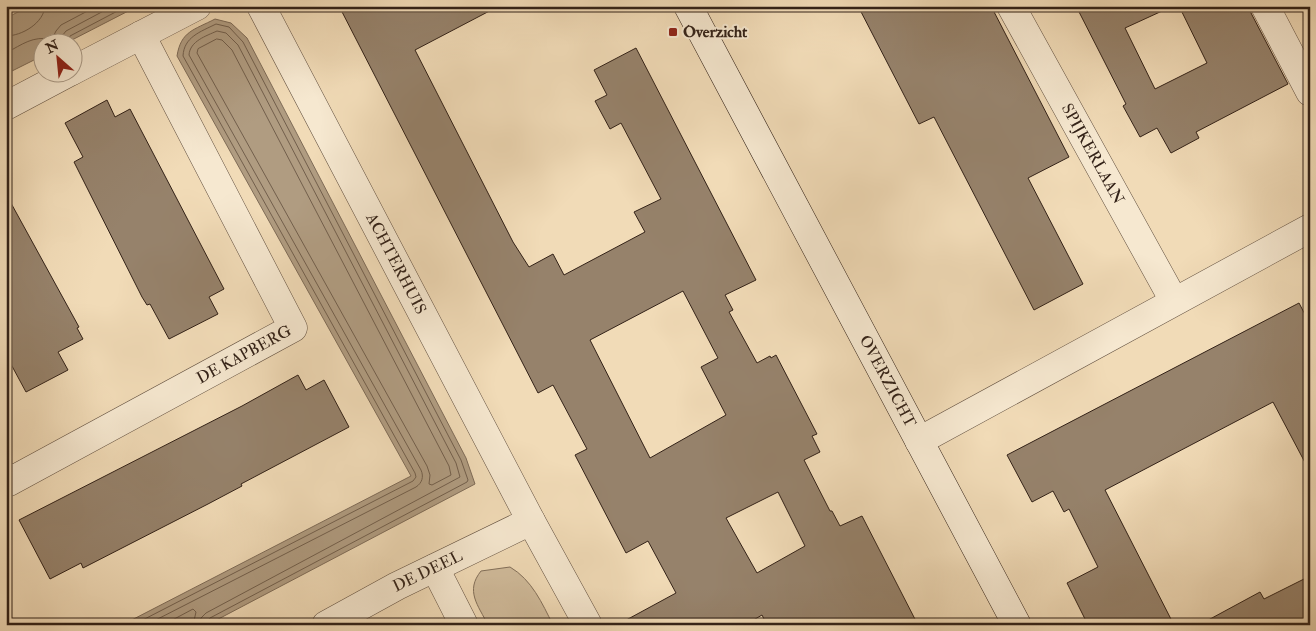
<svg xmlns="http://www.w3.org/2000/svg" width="1316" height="631" font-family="'IM FELL Double Pica',serif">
  <rect width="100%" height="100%" fill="#f1dbb7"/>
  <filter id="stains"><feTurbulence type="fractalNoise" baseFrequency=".004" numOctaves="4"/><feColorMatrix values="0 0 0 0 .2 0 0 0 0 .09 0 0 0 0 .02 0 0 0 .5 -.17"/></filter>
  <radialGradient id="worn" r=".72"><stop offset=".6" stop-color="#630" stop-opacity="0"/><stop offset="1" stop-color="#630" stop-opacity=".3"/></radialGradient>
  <path fill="#d1bc9c" stroke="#826f5a" d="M 510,567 C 532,580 542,603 553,625 L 488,625 C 478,605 465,591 481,571 Z"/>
  <g fill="#b09c81" stroke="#7e6b57">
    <polygon points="30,6 138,6 68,42 42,42 42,56 6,74 6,18"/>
    <path d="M 215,19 L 231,23 L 247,38 L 466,458 L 475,484 L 207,625 L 122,625 L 411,476 L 177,56 C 181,31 194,30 215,19 Z"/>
  </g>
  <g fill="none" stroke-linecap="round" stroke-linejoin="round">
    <g stroke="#725f4c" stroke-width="1">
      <path d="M 6,36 C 22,36 44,23 45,6"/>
      <polygon points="217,39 222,40 232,50 449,466 451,475 432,485 429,484 430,475 427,466 197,53 198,49"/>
      <polyline points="60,42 62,36 66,31 113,6"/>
      <polyline points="67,42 70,36 127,6"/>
      <path d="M 6,53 C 23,44 32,36 52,39 L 56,31 L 61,25 L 97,6"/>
      <path d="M 133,625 L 413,481 L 416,477 L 415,473 L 183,56 C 184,37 200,32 216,24 L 229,27 L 243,42 L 461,460 L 468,480 L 467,482 L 210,618 L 207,621 L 206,625"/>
      <path d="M 146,625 L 416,487 C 422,483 424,477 421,470 L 189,55 C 190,41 206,36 217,31 L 226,33 L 238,45 L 456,463 L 460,477 L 206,613 L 201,618 L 200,625"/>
      <polyline points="163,625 193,609 196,612 193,625"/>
    </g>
  </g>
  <g fill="#96826b" stroke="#332218" fill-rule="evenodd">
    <path d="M 339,6 L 499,6 L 415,50 L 513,242 L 529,267 L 553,254 L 564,275 L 645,232 L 634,212 L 661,199 L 621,123 L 610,129 L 595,101 L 607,95 L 594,70 L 636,48 L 756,280 L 725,295 L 733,310 L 729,312 L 757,363 L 770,356 L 771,358 L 776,355 L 817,434 L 812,436 L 820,452 L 804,460 L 830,511 L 832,511 L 840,526 L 862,516 L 918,625 L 767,625 L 762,615 L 745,625 L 617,625 L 676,593 L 648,541 L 626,553 L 575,455 L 587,449 L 553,385 L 538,393 ZM 683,291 L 718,358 L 701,367 L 726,415 L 650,458 L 590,340 ZM 778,492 L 805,546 L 757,573 L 726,518 Z"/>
    <polygon points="858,6 991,6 1069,157 1028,178 1083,284 1034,310 934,117 919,124"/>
    <polygon points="1076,6 1173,6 1125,28 1155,89 1207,63 1179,6 1250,6 1251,13 1288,84 1196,132 1199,138 1171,153 1157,128 1140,137 1123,106 1126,104"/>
    <polygon points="107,100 115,117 130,109 224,289 209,297 218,314 169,339 150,304 147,305 142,297 74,162 83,157 65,123"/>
    <polygon points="6,194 79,327 77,328 83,339 58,352 68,370 26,392 6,355"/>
    <polygon points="1299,303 1310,324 1310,472 1273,402 1105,490 1174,625 1088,625 1067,583 1098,567 1069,509 1064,512 1053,491 1032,502 1007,455"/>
    <polygon points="298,375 306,390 324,380 349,427 241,484 242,486 208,504 83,568 81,563 50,579 19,520 242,406"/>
    <polygon points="1310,576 1310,619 1299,625 1199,625 1260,592 1264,599"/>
  </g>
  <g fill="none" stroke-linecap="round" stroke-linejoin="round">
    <defs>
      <g id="street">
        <path id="s1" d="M 261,6 L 531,521 L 588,625"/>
        <path id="s2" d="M 1011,6 L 1174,301"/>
        <polyline points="1265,6 1310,92"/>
        <polyline points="72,71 197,6"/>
        <polyline points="6,106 70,72"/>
        <polyline points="919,441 1310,228"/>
        <path id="s3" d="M 6,476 L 9,482 L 293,328 L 141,35"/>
        <polyline points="435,568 464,625"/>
        <path id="s4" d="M 326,625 L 397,586 L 531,521"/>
      </g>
      <g id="secondary">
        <path id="s5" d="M 688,6 L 1017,625"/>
      </g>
    </defs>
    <use href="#street" stroke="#625040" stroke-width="29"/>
    <use href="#secondary" stroke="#332218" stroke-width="29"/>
    <use href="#street" stroke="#f6e8d0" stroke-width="28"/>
    <use href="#secondary" stroke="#f6e8d0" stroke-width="28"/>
  </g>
  <rect fill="#8f2418" stroke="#f6e8d0" stroke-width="2" x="668" y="27" width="10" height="10" rx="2.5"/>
  <g text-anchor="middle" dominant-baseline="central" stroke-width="4" stroke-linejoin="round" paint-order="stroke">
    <g font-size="16" font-weight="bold" fill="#332218" stroke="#f6e8d0" text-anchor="start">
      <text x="683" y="32">Overzicht</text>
    </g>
    <g font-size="16" fill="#332218" stroke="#f6e8d0">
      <text stroke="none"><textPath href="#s2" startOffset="169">SPIJKERLAAN</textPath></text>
      <text stroke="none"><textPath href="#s1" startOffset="291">ACHTERHUIS</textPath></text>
      <text stroke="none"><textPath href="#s3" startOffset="274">DE KAPBERG</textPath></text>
      <text stroke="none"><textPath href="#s5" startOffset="425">OVERZICHT</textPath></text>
      <text stroke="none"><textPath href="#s4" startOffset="115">DE DEEL</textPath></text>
    </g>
  </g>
  <rect width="1316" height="631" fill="none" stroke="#f1dbb7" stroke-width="25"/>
  <rect x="8" y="8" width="1301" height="616" fill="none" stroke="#332218" stroke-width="2.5"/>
  <rect x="12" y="12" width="1291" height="606" fill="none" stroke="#332218"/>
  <g transform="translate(58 58) rotate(333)"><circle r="24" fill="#f6e8d0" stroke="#a89986"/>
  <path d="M0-4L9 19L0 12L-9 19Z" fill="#8f2418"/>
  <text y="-8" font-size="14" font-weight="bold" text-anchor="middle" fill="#332218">N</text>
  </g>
  <rect width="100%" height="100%" filter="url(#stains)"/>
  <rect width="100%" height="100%" fill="url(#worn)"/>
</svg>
